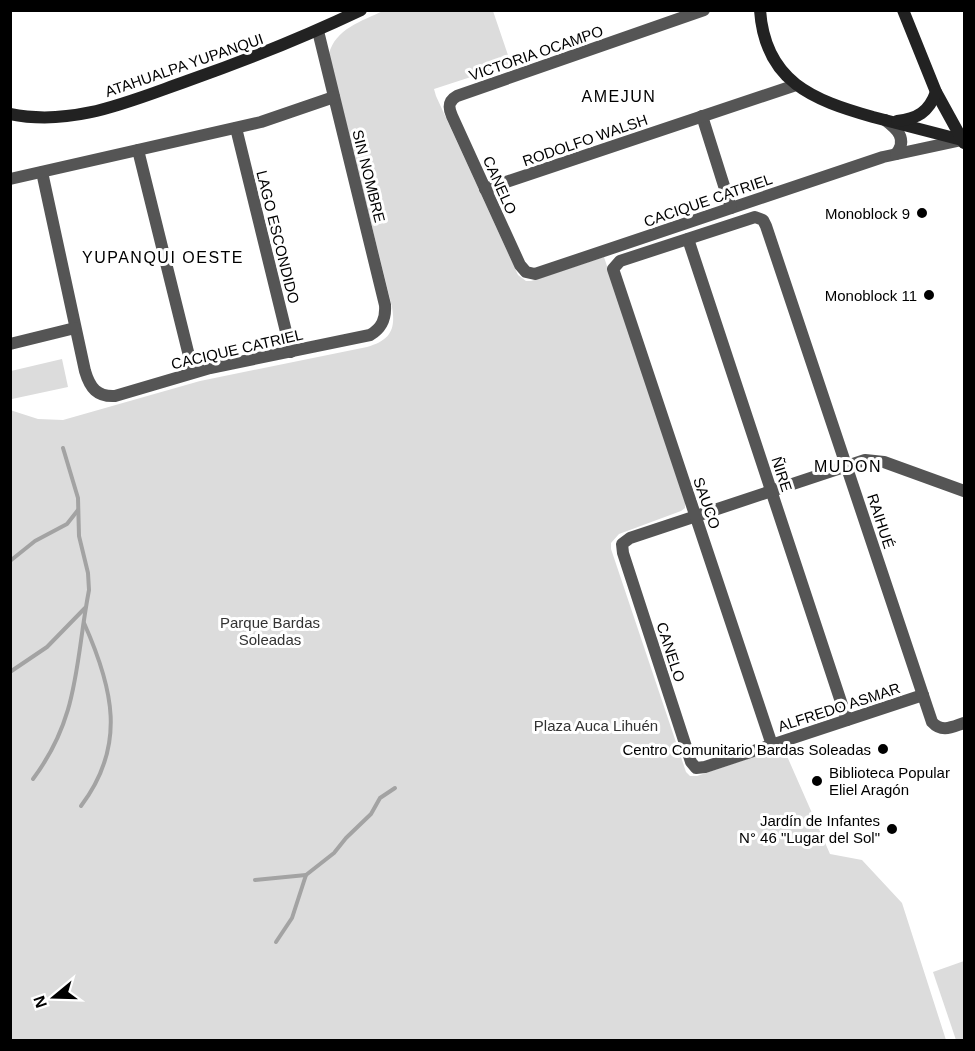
<svg xmlns="http://www.w3.org/2000/svg" width="975" height="1051" font-family="Arial,sans-serif">
  <rect width="100%" height="100%" fill="#fff"/>
  <g fill="#dcdcdc">
    <path d="M 383,11 L 493,11 L 511,64 L 434,89 L 436,96 L 518,275 L 526,281 L 531,281 L 604,257 L 685,502 L 685,508 L 681,511 L 619,534 L 611,543 L 611,549 L 686,772 L 690,776 L 697,776 L 783,747 L 830,854 L 862,860 L 902,903 L 946,1040 L 11,1040 L 10,410 L 38,419 L 63,420 L 200,381 L 367,347 C 390,340 396,330 392,307 L 329,54 C 335,29 362,21 383,11 Z"/>
    <polygon points="62,359 68,387 12,399 11,371"/>
    <polygon points="964,961 964,1040 956,1040 933,972"/>
  </g>
  <g fill="none" stroke-linecap="round" stroke-linejoin="round">
    <g stroke="#a3a3a3" stroke-width="4">
      <polyline points="10,561 35,541 67,524 78,510"/>
      <polyline points="10,672 47,647 85,608"/>
      <path d="M 33,779 C 80,716 75,662 89,590 L 88,573 L 79,536 L 78,498 L 63,448"/>
      <path d="M 81,806 C 127,745 113,688 84,623"/>
      <polyline points="255,880 306,875"/>
      <polyline points="276,942 292,918 306,875 334,853 346,838 371,814 380,798 395,788"/>
    </g>
    <g stroke="#555" stroke-width="12">
      <path d="M 704,10 L 457,96 C 448,101 448,107 452,116 L 520,265 L 526,272 L 535,274 L 541,272 L 883,157 L 962,140"/>
      <polyline points="702,116 731,208"/>
      <path d="M 885,120 C 897,129 908,139 896,154"/>
      <polyline points="236,128 291,352"/>
      <polyline points="138,150 193,372"/>
      <path d="M 42,172 L 85,371 C 90,388 97,397 115,396 L 210,368 L 370,335 C 382,328 386,319 385,305 L 318,31"/>
      <polyline points="10,179 261,122 334,97"/>
      <polyline points="485,189 796,85"/>
      <polyline points="688,239 847,720"/>
      <polyline points="10,344 75,328"/>
      <polyline points="923,695 705,767 696,768 691,762 623,553 622,544 630,538 865,460 884,462 964,491"/>
      <path d="M 772,745 L 613,269 L 620,261 L 755,217 L 763,220 L 766,226 L 932,722 C 942,733 952,727 964,723"/>
    </g>
    <g stroke="#222" stroke-width="12">
      <path d="M 760,10 C 765,82 813,100 873,117 C 903,125 932,132 962,140"/>
      <polyline points="903,10 936,92 964,143"/>
      <path d="M 10,114 C 73,127 130,101 187,81 C 247,60 304,37 361,10"/>
      <path d="M 897,121 C 917,119 929,112 936,92"/>
    </g>
  </g>
  <g fill="#000" stroke="#fff" stroke-width="2">
    <circle cx="922" cy="213" r="6"/>
    <circle cx="929" cy="295" r="6"/>
    <circle cx="883" cy="749" r="6"/>
    <circle cx="817" cy="781" r="6"/>
    <circle cx="892" cy="829" r="6"/>
  </g>
  <g text-anchor="middle" dominant-baseline="central" stroke-width="6" stroke-linejoin="round" paint-order="stroke">
    <g font-size="15" fill="#000" stroke="#fff">
      <text transform="translate(536 53) rotate(-19)">VICTORIA OCAMPO</text>
      <text transform="translate(184 65) rotate(-19)">ATAHUALPA YUPANQUI</text>
      <text transform="translate(585 140) rotate(-19)">RODOLFO WALSH</text>
      <text transform="translate(369 176) rotate(76)">SIN NOMBRE</text>
      <text transform="translate(500 185) rotate(66)">CANELO</text>
      <text transform="translate(708 200) rotate(-19)">CACIQUE CATRIEL</text>
      <text transform="translate(278 237) rotate(76)">LAGO ESCONDIDO</text>
      <text transform="translate(237 349) rotate(-13)">CACIQUE CATRIEL</text>
      <text transform="translate(782 474) rotate(72)">ÑIRE</text>
      <text transform="translate(707 503) rotate(71)">SAUCO</text>
      <text transform="translate(881 521) rotate(72)">RAIHUÉ</text>
      <text transform="translate(671 652) rotate(72)">CANELO</text>
      <text transform="translate(839 707) rotate(-18)">ALFREDO ASMAR</text>
    </g>
    <g font-size="15" fill="#000" stroke="#fff" text-anchor="end">
      <text x="910" y="213">Monoblock 9</text>
      <text x="917" y="295">Monoblock 11</text>
      <text x="871" y="749">Centro Comunitario Bardas Soleadas</text>
      <text x="829" y="772" text-anchor="start">Biblioteca Popular<tspan x="829" dy="17">Eliel Aragón</tspan></text>
      <text x="880" y="820">Jardín de Infantes<tspan x="880" dy="17">N° 46 "Lugar del Sol"</tspan></text>
    </g>
    <g font-size="15" fill="#333" stroke="#fff">
      <text x="270" y="622">Parque Bardas<tspan x="270" dy="17">Soleadas</tspan></text>
      <text x="596" y="725">Plaza Auca Lihuén</text>
    </g>
    <g font-size="16" letter-spacing="1.5" fill="#000" stroke="#fff">
      <text x="619" y="96">AMEJUN</text>
      <text x="163" y="257">YUPANQUI OESTE</text>
      <text x="848" y="466">MUDON</text>
    </g>
  </g>
  <rect width="975" height="1051" fill="none" stroke="#000000" stroke-width="24"/>
  <g transform="translate(54 997) rotate(251)" stroke="#ffffff" stroke-width="4.5" paint-order="stroke">
  <path d="M0-4.5L10 22L0 15L-10 22Z" fill="#000000"/>
  <text y="-9" font-size="16" font-weight="bold" text-anchor="middle" fill="#000000">N</text>
  </g>
</svg>
